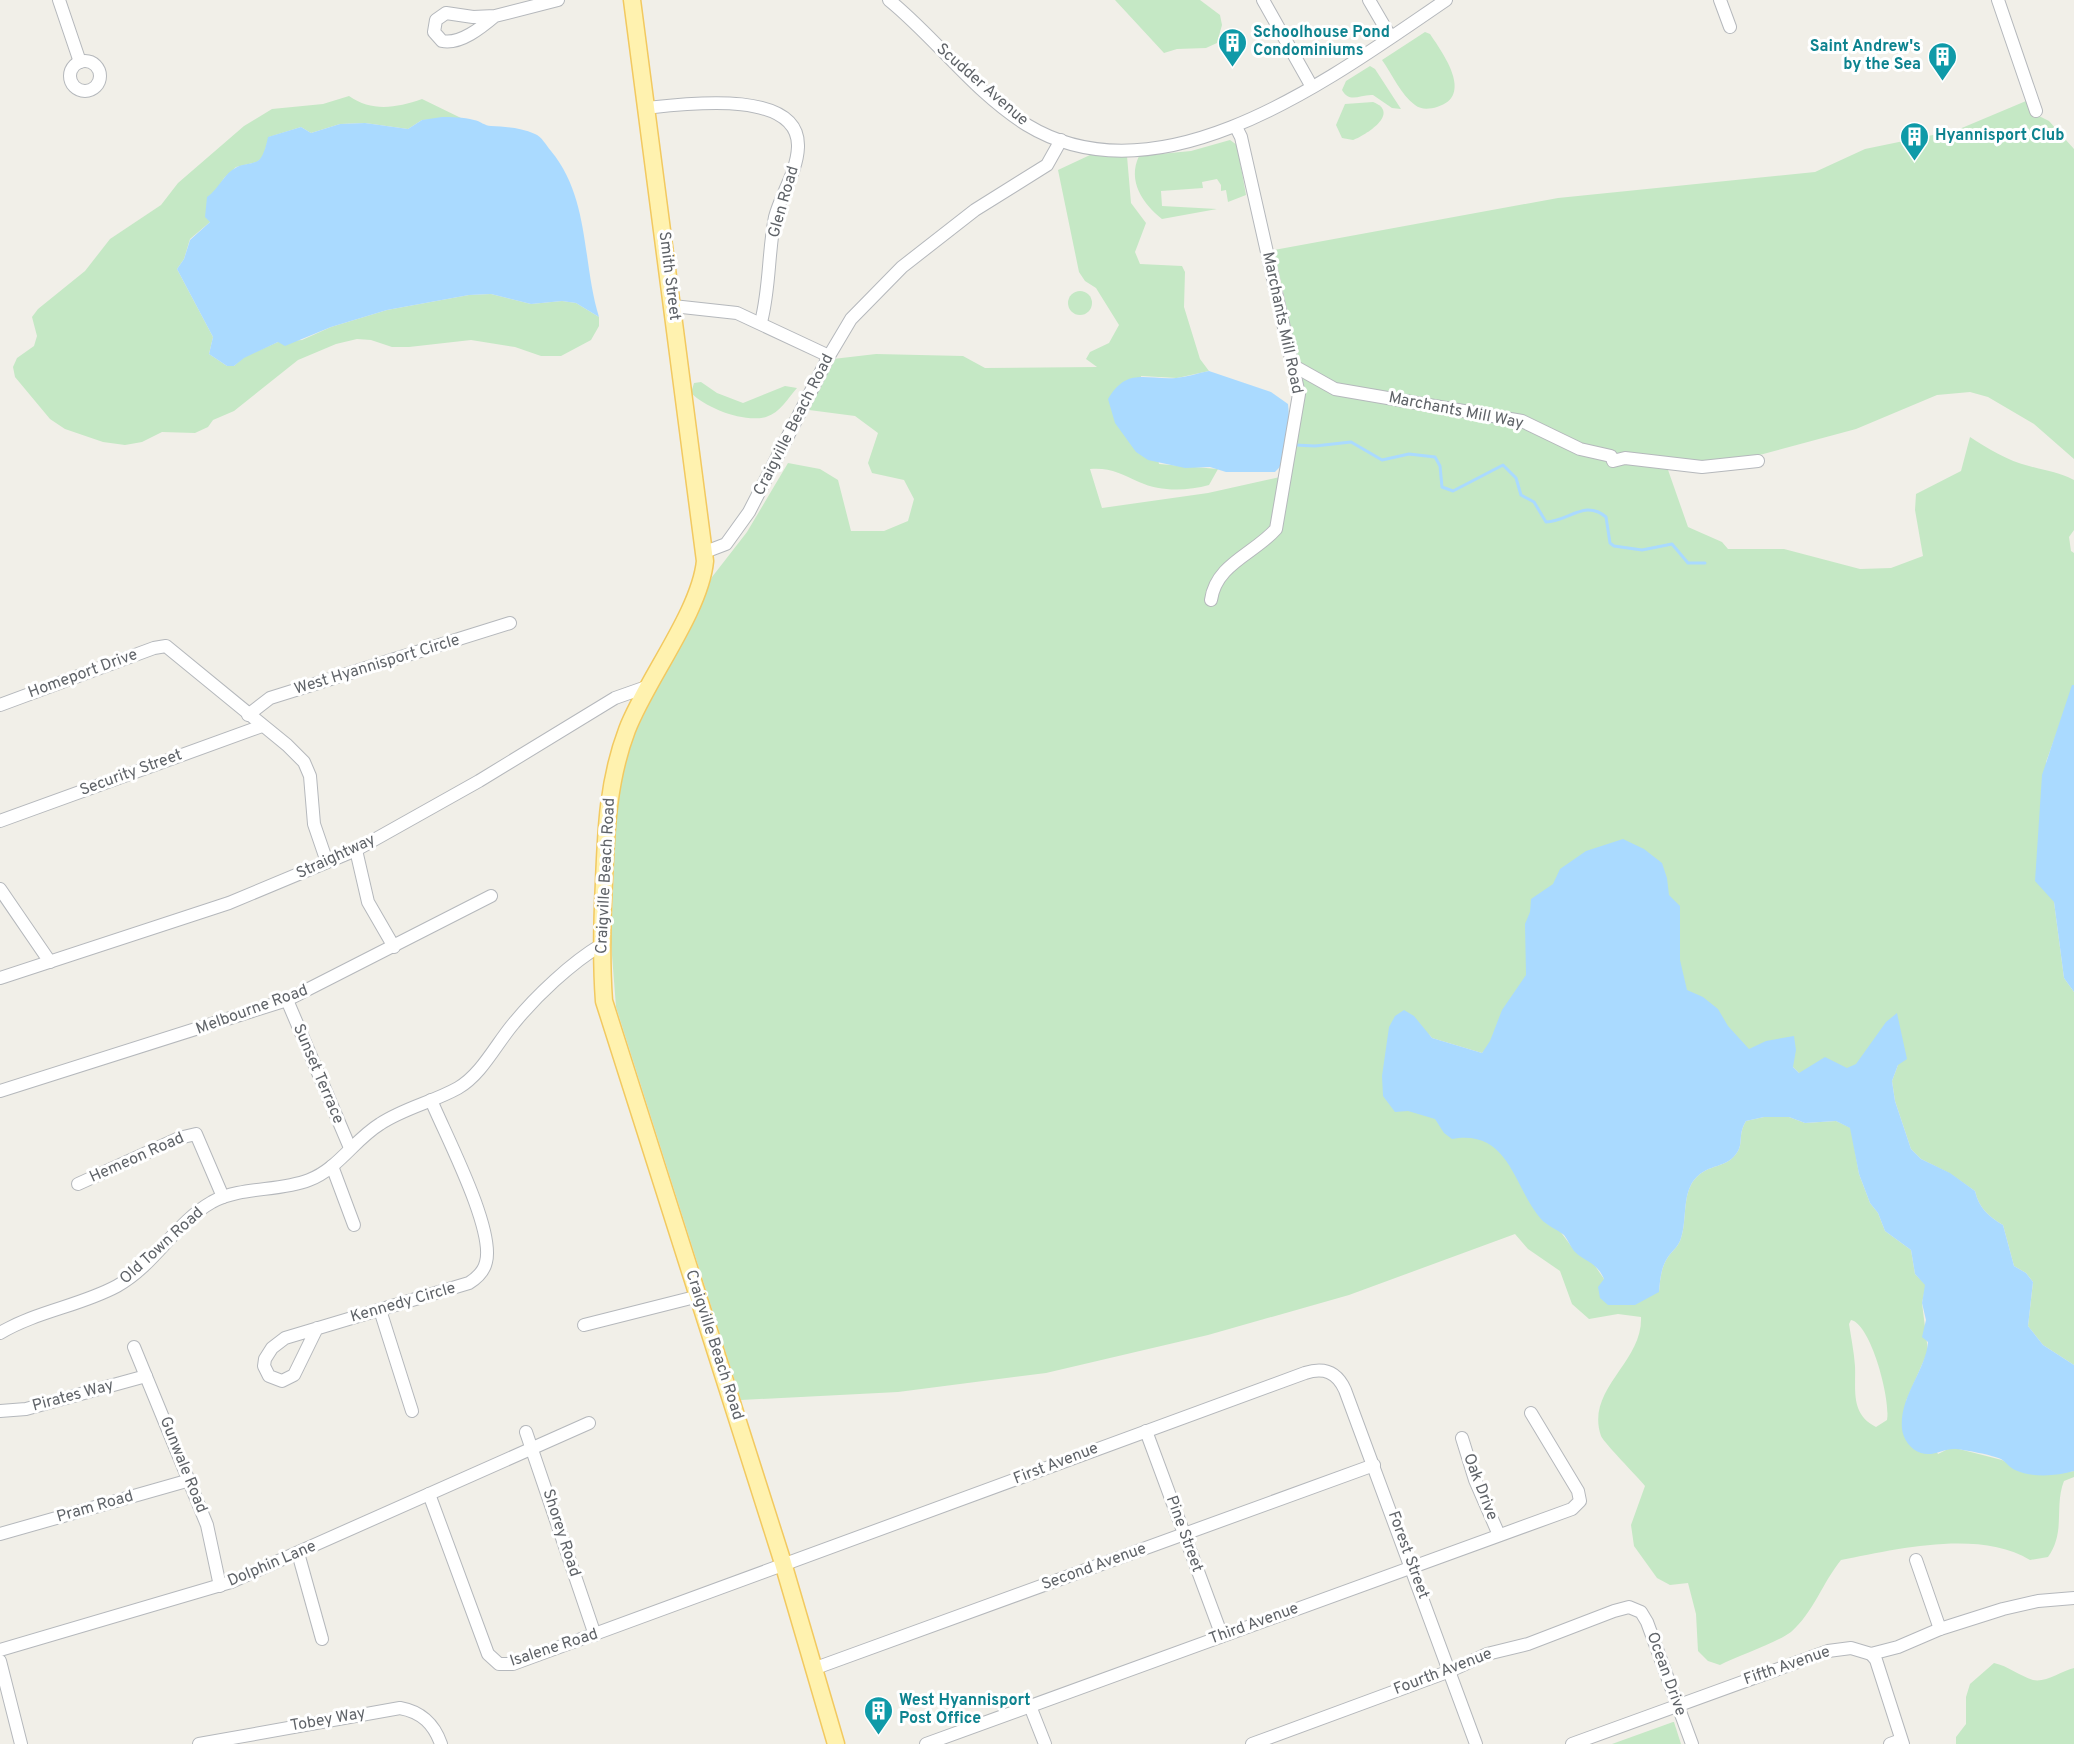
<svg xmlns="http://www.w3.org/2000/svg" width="2074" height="1744" font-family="Overpass,sans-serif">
  <rect width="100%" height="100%" fill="#f1efe8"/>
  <g fill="#c5e8c5" fill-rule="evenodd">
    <polygon points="1115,0 1200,0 1220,15 1222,25 1217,43 1206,48 1177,49 1164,53"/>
    <path d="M 1425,32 L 1430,34 C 1442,52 1475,96 1437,107 C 1430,109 1421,110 1415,105 C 1401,95 1392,74 1382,60 Z"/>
    <path d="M 1370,66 L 1375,69 L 1401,109 L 1392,108 L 1373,95 C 1360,94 1350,104 1342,90 L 1346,81 Z"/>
    <path d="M 349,96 C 372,112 396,108 422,99 L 461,118 L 422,120 L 408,129 L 365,123 L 340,124 L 311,133 L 301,127 L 269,137 L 263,157 L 257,162 L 236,167 L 224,178 L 216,191 L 210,222 L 190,239 L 184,259 L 177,269 L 213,337 L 209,354 L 227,366 L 234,366 L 244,357 L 278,342 L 302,340 L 331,327 L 387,310 L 469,295 L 491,294 L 531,304 L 562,301 L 576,303 L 599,317 L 599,326 L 591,340 L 561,356 L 541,356 L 515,347 L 471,340 L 409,347 L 392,347 L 371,340 L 357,339 L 336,344 L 298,360 L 234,411 L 213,420 L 208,427 L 195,433 L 162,432 L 142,442 L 125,445 L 103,442 L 65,429 L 50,419 L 15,377 L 13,367 L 17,358 L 34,346 L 37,336 L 32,317 L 38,309 L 85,271 L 110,239 L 161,205 L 178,183 L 244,126 L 272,109 L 323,104 Z"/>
    <path d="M 2026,101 L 2033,113 L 2049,121 L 2074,149 L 2074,459 L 2034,424 L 1988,397 L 1970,392 L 1937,395 L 1856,429 L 1715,467 L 1667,467 L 1688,527 L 1722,542 L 1728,549 L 1784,549 L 1860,569 L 1891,568 L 1923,556 L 1915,510 L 1916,494 L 1961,471 L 1970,437 C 1987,448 2008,461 2029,466 C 2046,471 2058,472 2074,480 L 2074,530 L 2069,537 L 2071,551 L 2074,553 L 2074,685 L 2046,762 L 2054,902 L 2064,978 L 2074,992 L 2074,1365 L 2043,1345 L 2028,1326 L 2033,1282 L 2026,1273 L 2014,1266 L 2003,1225 C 1988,1216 1979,1208 1975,1191 L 1949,1173 L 1921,1159 L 1911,1149 L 1895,1101 L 1892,1081 L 1898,1065 L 1799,1073 L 1793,1067 L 1757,1056 L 1690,1003 L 1584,853 L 1572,863 L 1527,975 L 1511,1000 L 1500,1035 L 1482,1053 L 1432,1038 L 1429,1034 L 1472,1130 L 1501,1151 L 1574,1250 L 1591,1260 L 1604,1279 L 1659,1292 C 1660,1280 1661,1267 1668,1257 C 1673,1250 1679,1246 1681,1238 C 1687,1221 1682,1196 1694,1180 C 1709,1162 1727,1170 1738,1151 C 1743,1143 1738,1134 1746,1121 L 1764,1117 L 1789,1117 L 1805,1123 L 1836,1121 L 1851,1128 L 1859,1174 L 1870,1203 L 1878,1213 L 1885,1231 L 1911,1250 L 1915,1274 L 1926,1285 L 1922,1303 L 1928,1351 L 1906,1401 L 1938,1454 L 1948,1449 L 1959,1449 L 2002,1460 L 2024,1472 L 2046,1475 L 2074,1471 L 2074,1477 L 2064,1481 C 2054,1506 2066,1532 2048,1557 L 2030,1560 C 1980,1529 1896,1549 1841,1560 C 1823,1582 1813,1613 1791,1632 C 1776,1643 1738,1656 1720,1665 L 1708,1661 L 1698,1651 L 1696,1614 L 1688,1583 L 1670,1585 L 1657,1578 L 1634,1546 L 1631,1525 L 1645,1486 C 1637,1476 1604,1443 1601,1436 C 1585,1389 1643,1363 1641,1317 L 1618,1314 L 1589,1319 L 1572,1304 L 1560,1271 L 1528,1249 L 1515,1234 L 1349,1295 L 1208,1335 L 1046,1373 L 898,1392 L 741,1400 L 616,1007 L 611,942 L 617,794 L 634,735 L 712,577 L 747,532 L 788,463 L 820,469 L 838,480 L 851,531 L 884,531 L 908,521 L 914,499 L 904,480 L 872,473 L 868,463 L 878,433 L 855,416 L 809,410 L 833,359 L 876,354 L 963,356 L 985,368 L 1097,367 L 1086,359 L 1090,352 L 1109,343 L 1119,325 L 1096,288 L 1085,281 L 1079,272 L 1058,170 L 1090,155 L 1127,156 L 1131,203 L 1146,223 L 1135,252 L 1140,264 L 1182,266 L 1185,272 L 1184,307 L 1200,359 L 1209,371 L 1177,378 L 1141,376 L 1159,464 L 1218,469 L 1209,485 C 1187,491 1161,492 1139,482 C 1122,474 1109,467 1090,469 L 1102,508 L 1208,493 L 1280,477 L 1296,399 L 1291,370 L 1295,346 L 1274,250 L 1558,198 L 1815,172 L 1865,149 L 1957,130 ZM 1851,1320 C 1871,1324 1891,1400 1887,1420 L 1876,1427 C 1850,1414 1856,1390 1855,1366 C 1854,1352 1851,1337 1849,1324 Z"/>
    <path d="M 1373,102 C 1401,113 1366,135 1353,140 L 1342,138 L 1336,125 L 1345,104 Z"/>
    <path d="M 1230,140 L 1237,145 L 1246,195 L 1228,202 L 1226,190 L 1221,191 L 1221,185 L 1217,179 L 1202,182 L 1203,188 L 1161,191 L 1162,206 L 1217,209 L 1162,219 C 1143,204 1127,181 1139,156 L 1191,151 Z"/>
    <circle cx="1080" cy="303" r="12"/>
    <path d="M 701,382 L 717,393 L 743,403 L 785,386 L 797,388 C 787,399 781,412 766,417 C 744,423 706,408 691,393 L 694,383 Z"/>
    <path d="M 1994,1663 C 2008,1666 2020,1676 2033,1680 C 2045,1683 2062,1671 2074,1668 L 2074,1744 L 1956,1744 L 1956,1737 L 1966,1724 L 1966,1697 L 1970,1684 Z"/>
    <polygon points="1674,1722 1681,1744 1612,1744 1673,1722"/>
  </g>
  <g fill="#aadaff">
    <path d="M 442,117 C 452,117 463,117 474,120 C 480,121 485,126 491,126 C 506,127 520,127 535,134 C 542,137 546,145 551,151 C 590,198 582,262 599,317 L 576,303 L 562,301 L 531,304 L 491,294 L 469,295 L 387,310 L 331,327 L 285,346 L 278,342 L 244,358 L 234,366 L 227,366 L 209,354 L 213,337 L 177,269 L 184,259 L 190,240 L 210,222 L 205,217 L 207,197 C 219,189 224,173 237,167 C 244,163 254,165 260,159 C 264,155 267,142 268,137 L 301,127 L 311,133 L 340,124 L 365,123 L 408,129 L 422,120 Z"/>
    <path d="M 1209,371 L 1271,392 L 1288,404 C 1290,425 1292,457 1275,472 L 1226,472 L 1210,467 L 1185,468 L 1148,460 L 1136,452 L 1115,423 L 1108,399 C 1127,367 1145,380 1176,378 C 1187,377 1198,373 1209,371 Z"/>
    <polygon points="2072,685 2074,685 2074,992 2064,978 2054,902 2035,881 2042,775"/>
    <path d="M 1623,839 L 1644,849 L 1662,863 L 1667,878 L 1669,895 L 1680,906 L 1680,960 L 1687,990 L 1703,997 L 1718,1009 L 1728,1026 L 1749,1049 L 1766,1041 L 1794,1036 L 1796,1050 L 1793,1067 L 1799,1073 L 1825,1057 L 1847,1068 L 1856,1064 L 1886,1022 L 1897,1013 L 1907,1059 L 1898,1065 L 1892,1081 L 1895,1101 L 1911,1149 L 1921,1159 L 1950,1173 L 1975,1191 C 1979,1208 1988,1216 2003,1225 L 2014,1266 L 2026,1273 L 2033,1282 L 2028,1326 L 2043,1345 L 2074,1365 L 2074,1471 C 2057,1476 2032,1478 2015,1470 C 2010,1468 2006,1462 2001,1459 C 1992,1455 1966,1450 1956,1449 C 1944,1448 1934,1457 1921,1453 C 1911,1450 1903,1439 1902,1429 C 1899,1397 1926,1370 1928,1342 L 1922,1337 L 1926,1320 L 1922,1303 L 1925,1285 L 1915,1274 L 1911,1250 L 1885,1231 L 1878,1213 L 1870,1203 L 1859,1174 L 1850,1128 L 1836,1121 L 1805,1123 L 1789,1117 L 1764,1117 L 1746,1121 C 1738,1134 1743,1143 1738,1151 C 1727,1170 1709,1162 1694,1180 C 1682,1196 1687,1221 1681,1238 C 1679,1246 1673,1250 1668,1257 C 1661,1267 1660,1280 1659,1292 L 1635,1305 L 1608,1305 L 1600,1298 L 1598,1287 L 1604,1279 C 1596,1261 1586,1263 1574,1251 C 1570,1246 1568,1240 1564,1235 C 1557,1229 1547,1226 1541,1219 C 1513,1187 1510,1129 1452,1139 L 1444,1133 L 1435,1119 L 1408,1111 L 1395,1112 L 1383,1096 L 1382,1076 L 1389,1027 L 1395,1016 L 1404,1010 L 1414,1016 L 1432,1038 L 1482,1053 L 1490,1041 L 1502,1010 L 1526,975 L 1525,924 L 1530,912 L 1531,899 L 1553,884 L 1560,869 L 1586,851 Z"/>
  </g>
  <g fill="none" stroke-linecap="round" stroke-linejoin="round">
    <path stroke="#aadaff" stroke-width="3" d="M 1295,445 L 1315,446 L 1351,442 L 1382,460 L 1409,454 L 1435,457 L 1440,466 L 1442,487 L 1453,491 L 1503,465 L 1516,478 L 1521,495 L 1534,502 L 1546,522 C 1569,521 1585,499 1606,517 L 1610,543 L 1614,546 L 1642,550 L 1672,544 L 1688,563 L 1705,563"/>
    <defs>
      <g id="minor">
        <polyline points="59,0 80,62"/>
        <path d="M 889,0 C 937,39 974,92 1027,125 C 1162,207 1337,74 1446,0"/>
        <polyline points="1263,0 1312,87"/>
        <polyline points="1369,0 1390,36"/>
        <polyline points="1720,0 1730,27"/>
        <polyline points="1998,0 2036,111"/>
        <path d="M 495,16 C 482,27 460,45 442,41 L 434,32 L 436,20 L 446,13 L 473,17 L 495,16 L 558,0"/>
        <circle cx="85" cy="76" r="15"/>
        <path d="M 646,108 C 683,104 800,88 798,147 C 797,172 781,194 775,217 C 768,252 770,288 761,322"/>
        <polyline points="673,306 737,313 829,356"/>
        <polyline points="1294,366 1335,389 1522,421 1580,449 1611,456 1613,461 1625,458 1702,467 1758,461"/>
        <polyline points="705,552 726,544 749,512 829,356 851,319 902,267 975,210 1047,165 1061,140"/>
        <path d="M 1211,600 C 1216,564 1254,554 1276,529 L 1299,394 L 1241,137 L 1236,127"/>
        <polyline points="0,705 154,648 166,646 287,745 304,762 310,776 314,824 327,862"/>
        <polyline points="248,715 270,698 510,623"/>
        <polyline points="0,821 262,726"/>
        <polyline points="356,850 368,902 394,947"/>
        <polyline points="0,889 50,962"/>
        <polyline points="0,978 229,903 356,850 479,781 615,698 649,686"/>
        <polyline points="287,1000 350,1148"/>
        <polyline points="0,1091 287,1000 491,896"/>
        <polyline points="332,1166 354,1225"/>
        <polyline points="78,1184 179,1138 196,1134 223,1197"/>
        <polyline points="380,1310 412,1411"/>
        <polyline points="584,1325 699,1296"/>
        <path d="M 317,1328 L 294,1375 L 282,1381 L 269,1376 L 264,1366 L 265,1359 L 272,1348 L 285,1338 L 469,1283 C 477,1278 484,1271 486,1262 C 495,1229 445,1134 431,1100"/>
        <path d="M 0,1333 C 37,1311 80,1306 117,1286 C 155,1265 175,1223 212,1202 C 242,1186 278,1192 309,1180 C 338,1169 354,1140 380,1124 C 404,1108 433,1102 458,1088 C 482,1074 496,1044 514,1023 C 536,996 571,963 601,945"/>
        <polyline points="134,1347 207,1525 220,1586"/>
        <polyline points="0,1411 26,1409 146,1376"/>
        <polyline points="1146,1431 1222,1636"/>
        <polyline points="526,1432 595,1635"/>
        <polyline points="1462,1438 1475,1480 1499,1535"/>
        <path d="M 429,1494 L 488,1654 L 499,1664 L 513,1664 L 1305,1373 C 1324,1367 1337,1372 1345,1390 L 1476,1744"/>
        <polyline points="0,1534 190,1480"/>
        <polyline points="298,1553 322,1639"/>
        <polyline points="1916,1560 1940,1629"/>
        <polyline points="0,1650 231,1582 589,1423"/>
        <polyline points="1871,1654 1876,1660 1903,1744"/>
        <polyline points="0,1661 21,1744"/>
        <polyline points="813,1669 1374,1465"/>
        <polyline points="1030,1706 1045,1744"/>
        <path d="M 199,1744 L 400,1708 C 422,1712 434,1724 441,1744"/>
        <polyline points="926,1744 1572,1509 1580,1501 1578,1491 1531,1413"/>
        <polyline points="1252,1744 1450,1671 1487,1654 1528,1644 1614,1611 1629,1607 1641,1612 1647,1622 1692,1744"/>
        <polyline points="1572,1744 1828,1651 1851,1648 1871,1654 1898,1647 1940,1629 2003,1609 2038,1601 2074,1598"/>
        <polyline points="1890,1744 1901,1740"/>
      </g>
      <path id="major" d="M 632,0 L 705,561 C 700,612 646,680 627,730 C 608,780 606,830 604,882 C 602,922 601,961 604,1001 L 783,1563 L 836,1744"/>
    </defs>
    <use href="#minor" stroke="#b5b8bc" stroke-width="14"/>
    <use href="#major" stroke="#f2c960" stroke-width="19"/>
    <use href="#minor" stroke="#fff" stroke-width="12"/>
    <use href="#major" stroke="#fff2af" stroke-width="16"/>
  </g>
  <defs>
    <symbol id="building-pin" viewBox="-11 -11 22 30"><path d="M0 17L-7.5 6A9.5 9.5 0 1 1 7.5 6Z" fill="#0f9aa8" stroke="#fff"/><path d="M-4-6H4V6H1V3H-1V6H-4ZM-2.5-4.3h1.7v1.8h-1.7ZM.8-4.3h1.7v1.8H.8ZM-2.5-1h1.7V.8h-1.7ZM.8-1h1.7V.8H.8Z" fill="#fff"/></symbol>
  </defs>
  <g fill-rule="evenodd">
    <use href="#building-pin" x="1216" y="26" width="33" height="45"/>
    <use href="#building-pin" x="1926" y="40" width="33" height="45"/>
    <use href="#building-pin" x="1898" y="120" width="33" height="45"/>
    <use href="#building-pin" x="862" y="1694" width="33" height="45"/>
  </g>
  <g text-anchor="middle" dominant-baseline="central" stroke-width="6" stroke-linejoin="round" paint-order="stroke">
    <g font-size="16" font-weight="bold" fill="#0d838f" stroke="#fff" text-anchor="start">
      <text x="1253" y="33">Schoolhouse Pond<tspan x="1253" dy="18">Condominiums</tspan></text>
      <text x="1921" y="47" text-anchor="end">Saint Andrew's<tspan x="1921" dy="18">by the Sea</tspan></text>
      <text x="1935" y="136">Hyannisport Club</text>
      <text x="899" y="1701">West Hyannisport<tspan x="899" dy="18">Post Office</tspan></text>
    </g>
    <g font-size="16" fill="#5f6368" stroke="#fff">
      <text transform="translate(982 85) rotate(41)">Scudder Avenue</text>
      <text transform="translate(784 202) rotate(-74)">Glen Road</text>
      <text transform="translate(669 276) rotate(83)">Smith Street</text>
      <text transform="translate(1282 323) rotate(78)">Marchants Mill Road</text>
      <text transform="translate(1456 411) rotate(11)">Marchants Mill Way</text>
      <text transform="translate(794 425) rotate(-63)">Craigville Beach Road</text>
      <text transform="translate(377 665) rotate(-17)">West Hyannisport Circle</text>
      <text transform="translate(83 674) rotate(-20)">Homeport Drive</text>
      <text transform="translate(131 773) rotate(-20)">Security Street</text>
      <text transform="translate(336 857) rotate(-25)">Straightway</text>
      <text transform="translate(606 876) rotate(-87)">Craigville Beach Road</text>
      <text transform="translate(252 1010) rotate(-20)">Melbourne Road</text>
      <text transform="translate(318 1074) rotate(67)">Sunset Terrace</text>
      <text transform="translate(137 1158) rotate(-24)">Hemeon Road</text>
      <text transform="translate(162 1246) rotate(-42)">Old Town Road</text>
      <text transform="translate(403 1303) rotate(-16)">Kennedy Circle</text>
      <text transform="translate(714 1345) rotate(72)">Craigville Beach Road</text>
      <text transform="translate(73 1396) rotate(-15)">Pirates Way</text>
      <text transform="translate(1056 1464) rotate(-21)">First Avenue</text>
      <text transform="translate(183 1465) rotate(68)">Gunwale Road</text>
      <text transform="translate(1480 1487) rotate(69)">Oak Drive</text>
      <text transform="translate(95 1507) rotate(-16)">Pram Road</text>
      <text transform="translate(561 1533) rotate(72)">Shorey Road</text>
      <text transform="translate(1184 1534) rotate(70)">Pine Street</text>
      <text transform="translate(1408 1555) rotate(70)">Forest Street</text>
      <text transform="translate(272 1564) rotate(-23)">Dolphin Lane</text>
      <text transform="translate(1094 1567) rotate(-20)">Second Avenue</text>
      <text transform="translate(1254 1624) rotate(-20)">Third Avenue</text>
      <text transform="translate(554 1648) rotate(-18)">Isalene Road</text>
      <text transform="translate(1787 1666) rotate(-19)">Fifth Avenue</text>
      <text transform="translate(1443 1672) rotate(-21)">Fourth Avenue</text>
      <text transform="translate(1666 1674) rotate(70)">Ocean Drive</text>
      <text transform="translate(328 1720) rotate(-10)">Tobey Way</text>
    </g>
  </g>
</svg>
